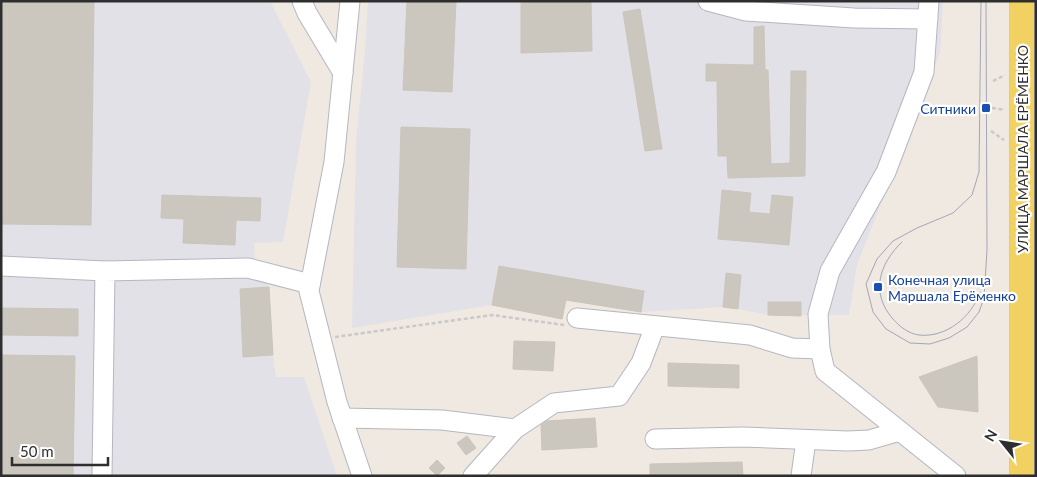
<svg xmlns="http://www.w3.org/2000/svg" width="1037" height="477" font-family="Lato,sans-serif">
  <rect width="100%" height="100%" fill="#efe9e1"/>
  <g fill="#e3e1e8">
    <polygon points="1,1 270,1 311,82 283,242 254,243 255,263 269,287 273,355 276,377 304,377 337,476 1,476"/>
    <polygon points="368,1 943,1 940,53 857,265 849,315 768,315 738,309 723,307 641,312 569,301 565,302 562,319 492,305 352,328 356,141 365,51"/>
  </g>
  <g fill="#cbc7bf" stroke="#cbc5ba">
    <polygon points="1,1 94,1 91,225 1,224"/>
    <polygon points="407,1 456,1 452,92 403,90"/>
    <polygon points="521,1 591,1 592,51 521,53"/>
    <polygon points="640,9 662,149 645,151 623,12"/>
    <polygon points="764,26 765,70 768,70 771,164 790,163 791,71 806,71 805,176 728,178 727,156 718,156 717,81 706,81 706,64 754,65 754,27"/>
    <polygon points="401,127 470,129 466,269 397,267"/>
    <polygon points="722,190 751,193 749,212 770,214 772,195 793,197 789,245 718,239"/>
    <polygon points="162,195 261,198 260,221 236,220 235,245 183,243 184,219 161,218"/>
    <polygon points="499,266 644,291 641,312 566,300 562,319 492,305"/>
    <polygon points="726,273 741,275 738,309 723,307"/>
    <polygon points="269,287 273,355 243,357 240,289"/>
    <polygon points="768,302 801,302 801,316 768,315"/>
    <polygon points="1,308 78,309 78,336 1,335"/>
    <polygon points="514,341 555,342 553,371 513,369"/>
    <polygon points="1,355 75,356 73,476 1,476"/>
    <polygon points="977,356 978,412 938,407 919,377"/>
    <polygon points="668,363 739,365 739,388 668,386"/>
    <polygon points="595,418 597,447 542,450 541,425 547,421"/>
    <polygon points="467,436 476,448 466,455 457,443"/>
    <polygon points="437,460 445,468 437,476 429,468"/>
    <polygon points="742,462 743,476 650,476 650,464"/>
  </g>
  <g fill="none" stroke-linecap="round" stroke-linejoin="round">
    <defs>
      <g id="minor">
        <polyline points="302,1 307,13 343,73"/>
        <polyline points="350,1 334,162 309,291 337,402 362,476"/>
        <polyline points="708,1 746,11 854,18 928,19"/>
        <polyline points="929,1 924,72 886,172 830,271 818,314 820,349 825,371 956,476"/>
        <polyline points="1,266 105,271"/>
        <polyline points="577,318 750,335 792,348 820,349"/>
        <polyline points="342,418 442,420 515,429"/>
        <polyline points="655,439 743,437 848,441 869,440 900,431"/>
        <polyline points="102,476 105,271 248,268 310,284"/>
        <polyline points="473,476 515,429 554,403 619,396 641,363 655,326"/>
        <polyline points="801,476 806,440"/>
      </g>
      <polyline id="major" points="1022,476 1022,1"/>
    </defs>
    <use href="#minor" stroke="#b4b7c1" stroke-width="21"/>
    <use href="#major" stroke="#c9c9c9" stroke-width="26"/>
    <g stroke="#c9c9c9" stroke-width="2.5" stroke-dasharray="4 2.5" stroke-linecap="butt">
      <polyline points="993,81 1005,75"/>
      <polyline points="992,108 1005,110"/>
      <polyline points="991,131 1004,140"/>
      <polyline points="335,337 492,315 564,325"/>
    </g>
    <use href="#minor" stroke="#fff" stroke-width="19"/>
    <use href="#major" stroke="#f2d163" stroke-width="24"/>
    <g stroke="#a3a6b8" stroke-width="1">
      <polyline points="981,1 979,172 972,195 953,213 917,228 893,241 877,259 866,284 873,312 886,329 910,343 930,344 949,338 967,327 979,312 984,298 987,250 986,1"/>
      <path d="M 902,242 C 879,264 870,293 893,319 C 899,326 909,334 919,335 C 946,338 972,317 980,292"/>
    </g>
  </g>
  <g fill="#1a4fb4" stroke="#fff" stroke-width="2">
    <rect x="981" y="103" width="10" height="10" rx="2.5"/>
    <rect x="873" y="282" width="10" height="10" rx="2.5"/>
  </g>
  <g text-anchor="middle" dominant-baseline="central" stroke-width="4.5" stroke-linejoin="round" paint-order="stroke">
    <g font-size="14" fill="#164399" stroke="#fff" text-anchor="end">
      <text x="976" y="108">Ситники</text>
      <text x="888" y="279" text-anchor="start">Конечная улица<tspan x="888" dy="16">Маршала Ерёменко</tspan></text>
    </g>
    <g font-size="14" fill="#2e2e2e" stroke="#fff">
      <text transform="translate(1022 149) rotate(-90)">УЛИЦА МАРШАЛА ЕРЁМЕНКО</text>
    </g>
  </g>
  <rect width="1037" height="477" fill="none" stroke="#2e2e2e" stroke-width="5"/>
  <g transform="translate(1002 442) rotate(300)" stroke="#ffffff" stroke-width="4" paint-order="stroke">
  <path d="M0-4L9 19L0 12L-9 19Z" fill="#2e2e2e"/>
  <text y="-8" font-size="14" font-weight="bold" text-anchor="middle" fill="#2e2e2e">N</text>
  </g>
  <path d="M12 457v8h96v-8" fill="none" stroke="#2e2e2e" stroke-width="2.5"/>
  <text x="20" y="457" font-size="15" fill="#2e2e2e" stroke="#ffffff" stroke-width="4" paint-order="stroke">50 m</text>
</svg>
